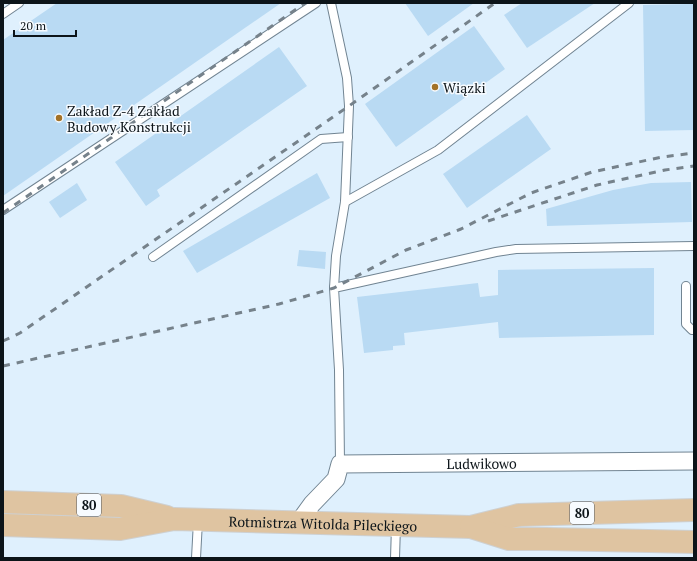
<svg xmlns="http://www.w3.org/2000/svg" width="697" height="561" font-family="'PT Serif',serif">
  <rect width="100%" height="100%" fill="#dff0fd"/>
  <g fill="#b9daf3">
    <polygon points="57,3 281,3 3,196 3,40"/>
    <polygon points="405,3 474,3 428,36"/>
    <polygon points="522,3 595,3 527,48 504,15"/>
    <polygon points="692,3 694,3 694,130 645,131 643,5 692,4"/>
    <polygon points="474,26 505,69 396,147 365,104"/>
    <polygon points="279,47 307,86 157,190 160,196 146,206 115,162"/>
    <polygon points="527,115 551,149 467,208 443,174"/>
    <polygon points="317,173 330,198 197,273 183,251"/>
    <polygon points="691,182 692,222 547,226 546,209 613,190 651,183"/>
    <polygon points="77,183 87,200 60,218 49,202"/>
    <polygon points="299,250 326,252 325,269 297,266"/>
    <polygon points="654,268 654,335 499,338 498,322 404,333 405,345 393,346 393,350 364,353 357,297 478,283 480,297 498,295 498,270"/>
  </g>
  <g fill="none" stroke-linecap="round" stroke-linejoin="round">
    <defs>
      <g id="lane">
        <polyline points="331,3 347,78 349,106 345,202 336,256 334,288"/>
        <polyline points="3,14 19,3"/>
        <polyline points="345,202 438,150 629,3"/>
        <polyline points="3,210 316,3"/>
        <polyline points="153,257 321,139 348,137"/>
        <polyline points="686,286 686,324 692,330 694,329"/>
        <polyline points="340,464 339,370 334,288 496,252 516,249 694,246"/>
        <polyline points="196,558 198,521"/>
        <polyline points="395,558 396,526"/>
      </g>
      <g id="street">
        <path id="s1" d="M 299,522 L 312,504 L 336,479 L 340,464 L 694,461"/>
      </g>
      <g id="primary">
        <polyline points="3,502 121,506 167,517"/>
        <path id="s2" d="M 3,525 L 120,529 L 174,519 L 471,527 L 519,515 L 694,510"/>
        <polyline points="471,527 509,539 546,539 649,541 694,542"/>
      </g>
    </defs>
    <use href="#lane" stroke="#718492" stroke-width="10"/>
    <use href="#street" stroke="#718492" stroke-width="19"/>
    <use href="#primary" stroke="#ced0d1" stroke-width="24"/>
    <use href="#lane" stroke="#fff" stroke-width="8"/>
    <use href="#street" stroke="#fff" stroke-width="17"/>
    <use href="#primary" stroke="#dfc4a1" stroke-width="22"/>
    <g stroke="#76828b" stroke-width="3" stroke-dasharray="7 7" stroke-linecap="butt">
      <polyline points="3,213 305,3"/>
      <polyline points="488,221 597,185 665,170 694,166"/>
      <polyline points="3,341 20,333 349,106 495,3"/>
      <polyline points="3,366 279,304 334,288 406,250 461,229 531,193 592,172 662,157 694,153"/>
    </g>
  </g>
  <g fill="#a37227" stroke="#f7fbff" stroke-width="1.5">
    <circle cx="435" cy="87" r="4"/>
    <circle cx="59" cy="118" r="4"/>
  </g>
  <g text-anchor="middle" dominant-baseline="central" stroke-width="3" stroke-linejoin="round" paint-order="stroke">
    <g fill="#f7fbff" stroke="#52595e" stroke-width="1">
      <rect x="77" y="494" width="24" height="22" rx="3"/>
      <rect x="570" y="502" width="24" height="22" rx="3"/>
    </g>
    <g font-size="13" font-weight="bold" fill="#0c1419">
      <text x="89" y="505">80</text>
      <text x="582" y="513">80</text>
    </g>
    <g font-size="14" fill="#0c1419" stroke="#f7fbff" text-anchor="start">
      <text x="443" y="87">Wiązki</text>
      <text x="67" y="110">Zakład Z-4 Zakład<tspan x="67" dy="16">Budowy Konstrukcji</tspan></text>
    </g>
    <g font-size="14" fill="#0c1419" stroke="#f7fbff">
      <text stroke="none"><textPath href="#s1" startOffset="214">Ludwikowo</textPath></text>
      <text stroke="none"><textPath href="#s2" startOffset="321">Rotmistrza Witolda Pileckiego</textPath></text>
    </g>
  </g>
  <rect width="697" height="561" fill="none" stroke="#0c1419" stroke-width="8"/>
  <path d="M14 30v6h62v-6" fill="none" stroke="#0c1419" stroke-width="2"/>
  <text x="20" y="30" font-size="12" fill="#0c1419" stroke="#f7fbff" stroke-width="3" paint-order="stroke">20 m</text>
</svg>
